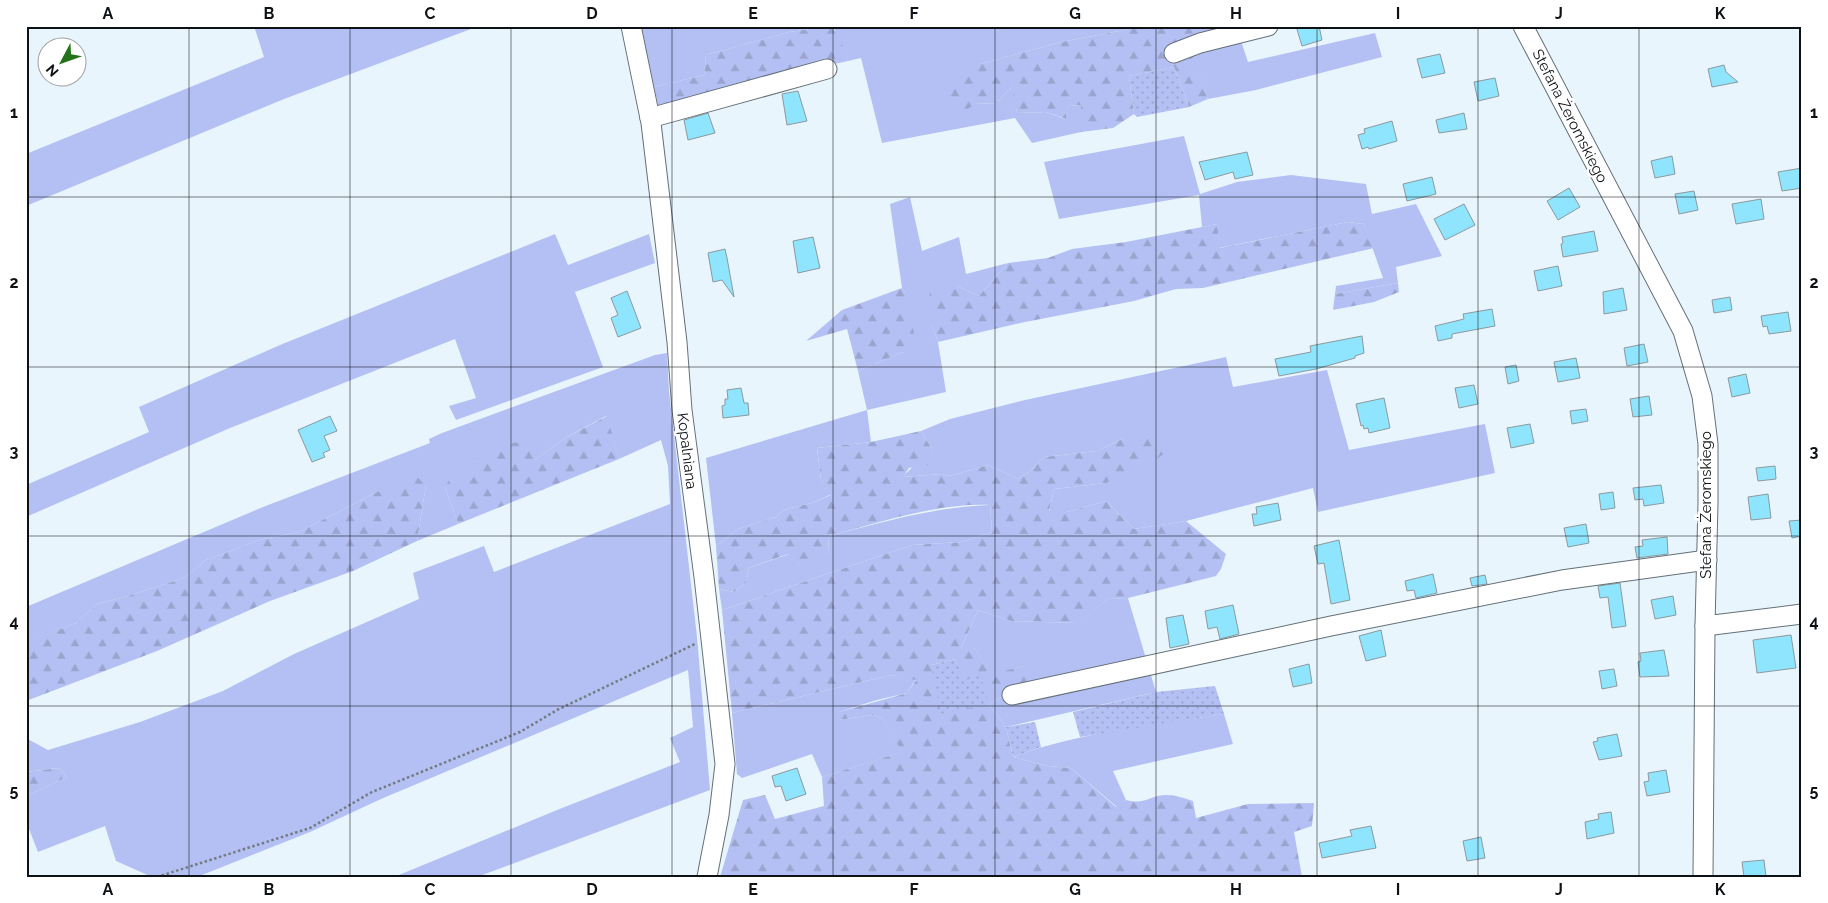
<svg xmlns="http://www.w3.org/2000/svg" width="1828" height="903" font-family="Raleway,sans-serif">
  <defs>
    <pattern id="forest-firs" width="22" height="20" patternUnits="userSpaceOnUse" patternTransform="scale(1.25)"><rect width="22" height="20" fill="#b4c0f3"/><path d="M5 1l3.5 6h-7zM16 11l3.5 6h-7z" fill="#9aa4cf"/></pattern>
    <pattern id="garden-dots" width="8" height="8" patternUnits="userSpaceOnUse" patternTransform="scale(1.25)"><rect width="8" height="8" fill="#b4c0f3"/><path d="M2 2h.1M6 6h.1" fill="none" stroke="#9aa4cf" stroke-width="1.8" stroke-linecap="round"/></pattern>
  </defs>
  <rect width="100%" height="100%" fill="#e9f5fd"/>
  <g fill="#b4c0f3">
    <polygon points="254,26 479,26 284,99 26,206 26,154 264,57"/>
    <polygon points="639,26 831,26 789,32 706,55 704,75 654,87 651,83"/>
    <polygon points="833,26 1146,26 1061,42 980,64 975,104 996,103 1013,86 1017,113 1046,112 1065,119 1068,106 1081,105 1081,132 1032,143 1015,118 882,143 861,58 848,61"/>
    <polygon points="1375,33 1382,57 1256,90 1208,99 1190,52 1240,38 1248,62"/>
    <polygon points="1184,136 1200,194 1237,182 1291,175 1366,184 1372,214 1416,204 1442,256 1396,267 1398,283 1335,294 1336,286 1383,278 1364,224 1348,222 1219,248 1217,224 1202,227 1199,195 1059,219 1044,162"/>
    <polygon points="910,197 922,251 959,237 966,274 1008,263 979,296 957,286 932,326 938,342 946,392 867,410 871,442 817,448 821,480 832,494 812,503 786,509 776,517 738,529 716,546 706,458 867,410 858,371 903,352 905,293 902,288 890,204"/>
    <polygon points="555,234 568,265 649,234 655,263 575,292 603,367 456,420 449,406 476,398 455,339 230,428 26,517 26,485 149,432 139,407 280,345"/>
    <polygon points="667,353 669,391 697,637 710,790 477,877 394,877 562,808 680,762 670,738 693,727 688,670 381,799 310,832 197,877 152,877 116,861 105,826 38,852 29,829 26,829 26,796 67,777 59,768 26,772 26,738 48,750 140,722 223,691 294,654 419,599 413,573 484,546 494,572 670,504 668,466 661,440 619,459 606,416 565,438 535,460 445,487 458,524 417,541 426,485 377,492 299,532 259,540 206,560 184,578 125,597 97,604 76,623 26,643 26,607 263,507 430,443 429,439 442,433 655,355"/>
    <polygon points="1226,357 1233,387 1327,370 1349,450 1485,424 1495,473 1318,512 1313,488 1186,521 1134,529 1106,501 1067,512 1049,512 1054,489 1106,483 1124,438 1097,451 1044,457 1029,472 1018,479 988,465 950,476 942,474 902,477 932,449 921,431 950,419 1025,400"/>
    <path d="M 990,505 L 992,532 L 962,542 L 912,545 L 722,610 L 719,589 L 734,592 L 746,583 L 749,568 L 789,554 L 799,566 L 828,552 L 829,536 C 883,522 934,507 990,505 Z"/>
    <polygon points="1128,598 1156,692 1006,727 989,704 1008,694 1024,666 992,675 974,648 961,648 978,610 1011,621 1077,623 1108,599"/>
    <polygon points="891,675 916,679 907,693 877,700 839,712 839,720 873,715 882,718 903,752 822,777 812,754 742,778 737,774 732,713"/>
    <path d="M 1224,714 L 1233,744 L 1113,771 L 1126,800 L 1117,807 L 1071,768 L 1048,766 L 1013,757 C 1080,732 1153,725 1224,714 Z"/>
  </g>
  <g fill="url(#forest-firs)" fill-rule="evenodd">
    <polygon points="831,26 839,36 848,61 793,73 659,109 654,87 704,75 706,55 789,32"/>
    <polygon points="1146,26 1236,26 1191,52 1208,99 1189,107 1174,67 1129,76 1134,114 1113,128 1081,132 1081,105 1068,106 1066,119 1046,112 1017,113 1012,87 996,103 975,104 960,114 949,98 956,85 980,64 1061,42"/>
    <polygon points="1348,222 1364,224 1374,248 1203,288 1176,289 1134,301 1025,322 938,342 932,326 929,286 957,286 979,296 1008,263 1048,258 1072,249 1126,242 1217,224 1220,248"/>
    <polygon points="1398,283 1399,292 1374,302 1333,310 1335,294"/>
    <polygon points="902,288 905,293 916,342 903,352 858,371 847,329 806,341 842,310"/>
    <polygon points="607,416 619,459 458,524 445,487 454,472 473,478 472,461 509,443 528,442 535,460 565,438"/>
    <path d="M 921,431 L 932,449 L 928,465 L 909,468 L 903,477 L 942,474 L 950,476 L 988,465 L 1018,479 L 1029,472 L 1044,457 L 1097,451 L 1124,438 L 1159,437 L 1171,448 L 1157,459 L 1106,483 L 1054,489 L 1049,511 L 1067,512 L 1106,501 L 1134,529 L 1186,521 L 1226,554 L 1221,569 L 1216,576 L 1128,598 L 1108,599 L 1078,623 L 1011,621 L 978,610 L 961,648 L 974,648 L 992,674 L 1024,666 L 1030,690 L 1008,694 L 989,704 L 1006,727 L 1013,757 L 1048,766 L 1071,768 L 1116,807 L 1126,800 C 1146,805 1148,796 1165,795 C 1175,795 1184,798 1193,801 L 1196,818 L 1248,804 L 1314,803 L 1312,826 L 1294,832 L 1302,877 L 720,877 L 743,800 L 765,795 L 775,819 L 824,806 L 822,777 L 902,752 L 882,718 L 873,715 L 839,720 L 839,712 L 907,693 L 916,680 L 891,675 L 732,713 L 722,610 L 912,545 L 962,542 L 992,532 L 990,505 C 936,503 881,522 829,536 L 828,552 L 807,565 L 799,566 L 788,554 L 749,568 L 746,583 L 734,592 L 719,589 L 716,546 L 738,529 L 776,517 L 786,509 L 812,503 L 831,495 L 821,480 L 817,448 L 871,442 ZM 956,659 L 963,681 L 931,665 Z"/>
    <polygon points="417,477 426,485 417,541 353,571 270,601 157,651 26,701 27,642 76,623 97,604 125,597 184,578 206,560 259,540 299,532 377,492"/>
    <polygon points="59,768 67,777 26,796 26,772"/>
  </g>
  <g fill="url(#garden-dots)">
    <polygon points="1174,67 1189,107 1137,117 1134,114 1129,76"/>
    <polygon points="956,659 964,681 980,674 989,704 941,714 931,665"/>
    <polygon points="1215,686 1224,714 1080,737 1073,712 1156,692"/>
    <polygon points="1035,722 1041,747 1013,757 1006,727"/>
  </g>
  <g fill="#8ee5fd" stroke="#8c999d">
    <polygon points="1296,26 1319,26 1322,40 1302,46"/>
    <polygon points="1440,54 1445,73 1422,78 1417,59"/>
    <polygon points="1724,65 1726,72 1738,82 1712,87 1708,69"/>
    <polygon points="1495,78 1499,96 1478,101 1474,82"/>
    <polygon points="798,91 807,121 787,125 782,94"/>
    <polygon points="708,113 715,133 688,140 684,120"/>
    <polygon points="1464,113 1467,129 1439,133 1436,120"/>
    <polygon points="1392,121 1397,141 1369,149 1368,147 1362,149 1358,135 1365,133 1364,129"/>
    <polygon points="1247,152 1253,175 1235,179 1233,172 1205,180 1199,162"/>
    <polygon points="1672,156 1675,174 1655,178 1651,161"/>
    <polygon points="1802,168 1802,188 1782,191 1778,172"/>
    <polygon points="1432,177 1436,194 1407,201 1403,184"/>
    <polygon points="1569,188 1580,207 1558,220 1547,201"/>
    <polygon points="1694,191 1698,210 1679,214 1675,194"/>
    <polygon points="1761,199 1764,219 1736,224 1732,204"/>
    <polygon points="1464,204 1475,225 1445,240 1434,219"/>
    <polygon points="1594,231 1598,251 1563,257 1561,244 1563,243 1562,237"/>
    <polygon points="813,237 820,268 798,273 793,241"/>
    <polygon points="725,249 727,258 734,297 722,280 713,282 708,253"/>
    <polygon points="1558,266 1562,286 1538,291 1534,271"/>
    <polygon points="1623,288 1627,310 1604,314 1603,292"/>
    <polygon points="627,291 641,328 618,337 611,318 618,315 611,298"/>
    <polygon points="1730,297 1732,310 1714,313 1712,300"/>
    <polygon points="1492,309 1495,326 1452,334 1452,338 1438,341 1435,326 1464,319 1463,314"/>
    <polygon points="1788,312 1791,331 1769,334 1767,326 1763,327 1761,316"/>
    <polygon points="1362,336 1364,353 1355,356 1355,358 1316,369 1279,376 1275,359 1311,352 1310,346"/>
    <polygon points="1644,344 1648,362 1627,366 1624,348"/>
    <polygon points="1576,358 1580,378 1558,382 1554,362"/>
    <polygon points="1516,365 1519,381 1508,384 1505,367"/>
    <polygon points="1746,374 1750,393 1732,397 1728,378"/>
    <polygon points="1474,385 1478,404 1459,408 1455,388"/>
    <polygon points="741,388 744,403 748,403 749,415 723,418 722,406 725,405 725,399 728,399 727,390"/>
    <polygon points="1649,396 1652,415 1633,417 1630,399"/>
    <polygon points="1384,398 1390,428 1369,433 1368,428 1364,429 1363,425 1361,426 1356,404"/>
    <polygon points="1586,409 1588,421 1572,424 1570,411"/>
    <polygon points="330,416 337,431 324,436 330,450 323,453 325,457 312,462 298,430"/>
    <polygon points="1530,424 1534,443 1511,448 1507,428"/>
    <polygon points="1775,466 1776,479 1758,481 1756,468"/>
    <polygon points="1661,485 1664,503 1644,506 1643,499 1635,500 1633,488"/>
    <polygon points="1613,492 1615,508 1601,510 1599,494"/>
    <polygon points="1768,494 1771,518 1751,520 1748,497"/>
    <polygon points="1278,503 1281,520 1254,526 1252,514 1257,514 1256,507"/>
    <polygon points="1802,520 1802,536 1792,538 1789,521"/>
    <polygon points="1586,524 1589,543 1568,547 1564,528"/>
    <polygon points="1667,537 1668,554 1637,558 1635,547 1643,546 1642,540"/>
    <polygon points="1339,540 1350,600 1331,604 1324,563 1318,564 1314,546"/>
    <polygon points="1433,574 1437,593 1416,598 1414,590 1407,591 1405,581"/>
    <polygon points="1485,575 1487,584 1472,586 1470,578"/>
    <polygon points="1620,583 1626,626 1612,628 1608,597 1600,598 1598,586"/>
    <polygon points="1673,596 1676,615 1655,619 1651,600"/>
    <polygon points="1233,605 1239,634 1220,639 1217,627 1208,629 1205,611"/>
    <polygon points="1183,615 1189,644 1170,648 1166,618"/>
    <polygon points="1381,630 1386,656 1366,661 1359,636"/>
    <polygon points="1791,635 1796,668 1757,673 1753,640"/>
    <polygon points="1664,650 1669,676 1640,677 1638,662 1641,661 1640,653"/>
    <polygon points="1309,664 1312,683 1293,687 1289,669"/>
    <polygon points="1614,669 1617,686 1602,689 1599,671"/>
    <polygon points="1617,734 1622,756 1599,760 1593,742 1598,741 1597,738"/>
    <polygon points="797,768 806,794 786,801 781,786 775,787 772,776"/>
    <polygon points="1666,770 1670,792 1647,796 1644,782 1649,781 1648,773"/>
    <polygon points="1611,812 1614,833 1587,839 1585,822 1599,819 1598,814"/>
    <polygon points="1371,826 1376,848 1322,858 1319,843 1352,836 1350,830"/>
    <polygon points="1481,837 1485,858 1467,861 1463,841"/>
    <polygon points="1764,860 1766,877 1744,877 1742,862"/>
  </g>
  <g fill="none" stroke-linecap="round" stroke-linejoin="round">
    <defs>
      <g id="minor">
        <polyline points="631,26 651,123 677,342 682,410 704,577 725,764 719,815 707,877"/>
        <polyline points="1523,26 1683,331 1702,396 1708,444 1708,503 1705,626 1703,877"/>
        <polyline points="1174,53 1200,43 1268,26"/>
        <polyline points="650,118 827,69"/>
        <polyline points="1705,626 1802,614"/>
        <polyline points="1012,695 1331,626 1562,580 1707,560"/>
      </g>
    </defs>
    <use href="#minor" stroke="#657077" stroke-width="21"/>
    <g stroke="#747b81" stroke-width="2.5" stroke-dasharray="2.5 2.5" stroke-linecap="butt">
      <polyline points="119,877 121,877"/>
      <polyline points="157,877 310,828 372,792 520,732 557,710 695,644"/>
    </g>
    <use href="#minor" stroke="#fff" stroke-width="19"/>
  </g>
  <path fill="none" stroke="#0e1215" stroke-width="1" stroke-opacity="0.55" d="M 189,26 L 189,877M 350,26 L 350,877M 511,26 L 511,877M 672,26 L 672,877M 833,26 L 833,877M 995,26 L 995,877M 1156,26 L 1156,877M 1317,26 L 1317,877M 1478,26 L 1478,877M 1639,26 L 1639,877M 26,197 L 1802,197M 26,367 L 1802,367M 26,536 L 1802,536M 26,706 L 1802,706"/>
  <g text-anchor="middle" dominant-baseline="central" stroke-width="5" stroke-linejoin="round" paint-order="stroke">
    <g font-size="15" fill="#0e1215" stroke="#fff">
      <text transform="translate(1570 116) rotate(63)">Stefana Żeromskiego</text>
      <text transform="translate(687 451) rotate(83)">Kopalniana</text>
      <text transform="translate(1706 505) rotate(-90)">Stefana Żeromskiego</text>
    </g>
  </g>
  <rect width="1828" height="903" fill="none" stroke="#ffffff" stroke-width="55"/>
  <g transform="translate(62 62) rotate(229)"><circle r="24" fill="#ffffff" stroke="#9fa0a1"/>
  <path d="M0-4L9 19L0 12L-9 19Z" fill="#23731b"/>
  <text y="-8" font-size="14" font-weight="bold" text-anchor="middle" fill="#0e1215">N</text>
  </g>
  <rect x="28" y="28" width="1772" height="848" fill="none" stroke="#0e1215" stroke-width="2"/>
  <g font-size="16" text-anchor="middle" font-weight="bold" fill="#0e1215">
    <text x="108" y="19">A</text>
    <text x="269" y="19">B</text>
    <text x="430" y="19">C</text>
    <text x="592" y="19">D</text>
    <text x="753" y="19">E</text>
    <text x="914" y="19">F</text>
    <text x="1075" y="19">G</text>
    <text x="1236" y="19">H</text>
    <text x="1398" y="19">I</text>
    <text x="1559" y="19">J</text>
    <text x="1720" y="19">K</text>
    <text x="14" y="118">1</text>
    <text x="1814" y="118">1</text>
    <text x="14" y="288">2</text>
    <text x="1814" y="288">2</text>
    <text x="14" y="457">3</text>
    <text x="1814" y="457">3</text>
    <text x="14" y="627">4</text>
    <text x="1814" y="627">4</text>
    <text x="14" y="796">5</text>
    <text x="1814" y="796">5</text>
    <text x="108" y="895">A</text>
    <text x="269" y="895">B</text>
    <text x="430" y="895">C</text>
    <text x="592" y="895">D</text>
    <text x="753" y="895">E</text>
    <text x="914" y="895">F</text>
    <text x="1075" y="895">G</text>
    <text x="1236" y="895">H</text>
    <text x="1398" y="895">I</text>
    <text x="1559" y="895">J</text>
    <text x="1720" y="895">K</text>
  </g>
</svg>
